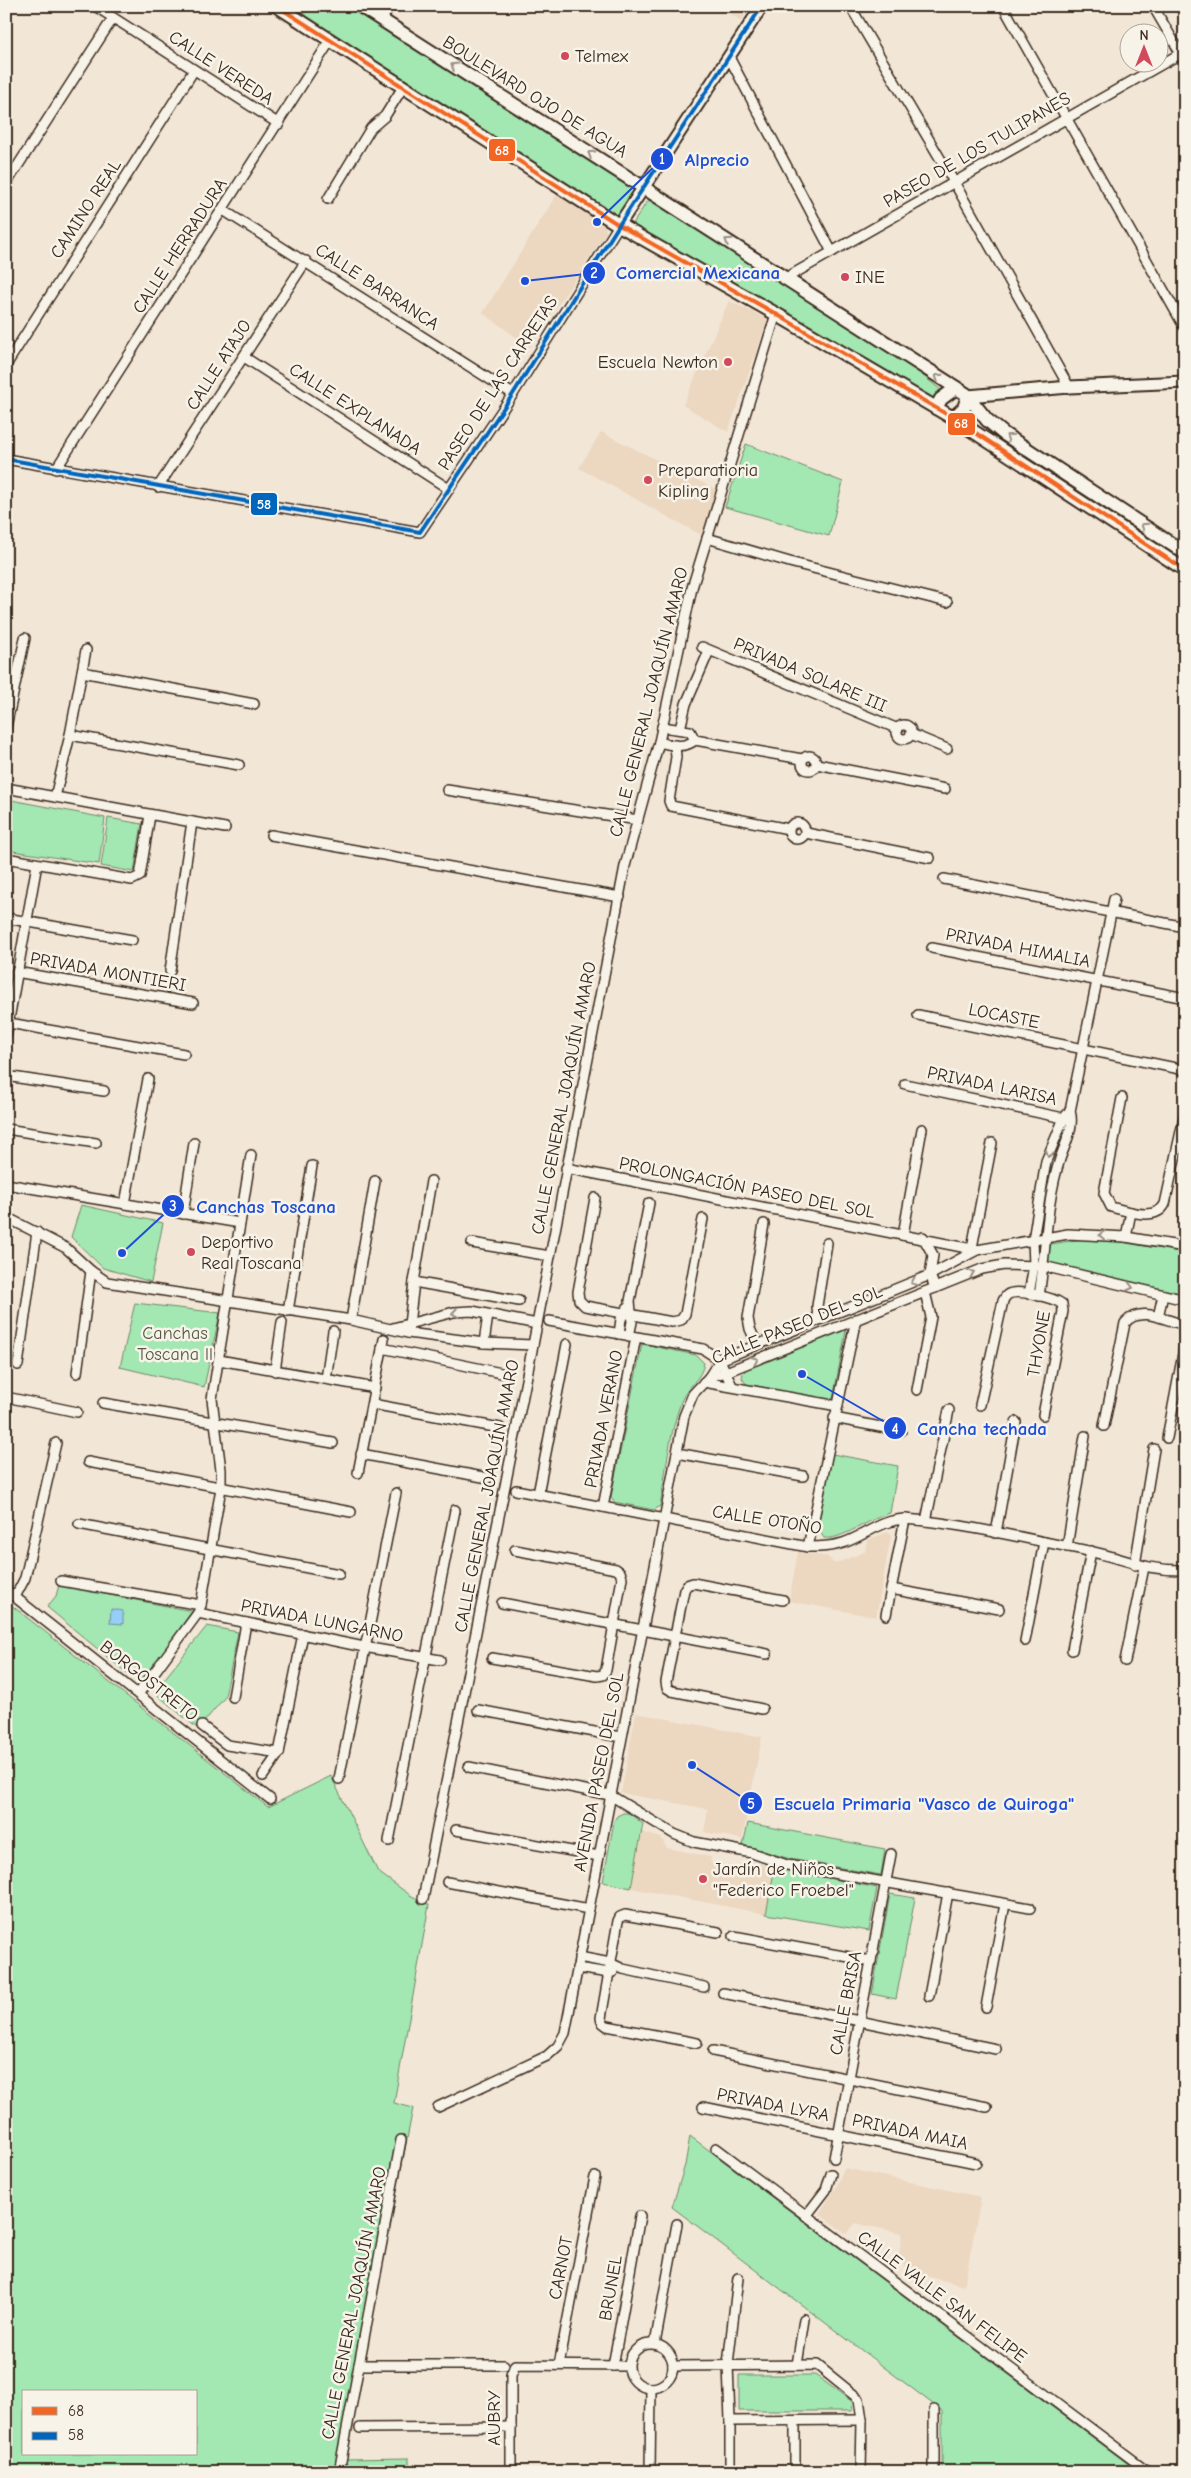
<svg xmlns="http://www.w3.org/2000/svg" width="1191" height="2478" font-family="'Comic Neue',sans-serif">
  <rect width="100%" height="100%" fill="#f2e6d6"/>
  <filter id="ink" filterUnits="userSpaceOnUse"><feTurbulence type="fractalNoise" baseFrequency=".02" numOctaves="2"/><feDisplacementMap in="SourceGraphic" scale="10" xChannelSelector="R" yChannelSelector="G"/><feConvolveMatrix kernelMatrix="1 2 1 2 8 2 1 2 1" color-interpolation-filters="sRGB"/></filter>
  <g filter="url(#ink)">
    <g fill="#ecd7c0">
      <polygon points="719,6 751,6 741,21"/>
      <polygon points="557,194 605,224 606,233 530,347 483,313"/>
      <polygon points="729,301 768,319 728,432 683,405"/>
      <polygon points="601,432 719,491 705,537 579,468"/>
      <polygon points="888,1532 891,1536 876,1617 789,1601 798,1552 828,1557 834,1564 865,1552 867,1540"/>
      <polygon points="636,1713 762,1737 742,1839 704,1832 708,1809 621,1793"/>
      <polygon points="642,1832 661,1838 667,1848 711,1857 710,1862 748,1869 750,1862 775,1867 766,1914 631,1888"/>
      <polygon points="844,2168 981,2197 964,2286 911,2272 901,2262 898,2262 902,2233 855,2223 847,2234 819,2214 837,2186"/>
    </g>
    <g fill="#a3e7b2" stroke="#6f8868" fill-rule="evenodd">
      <polygon points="286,6 349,6 634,190 617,217"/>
      <polygon points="650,200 906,362 941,390 933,401 631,227 646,203"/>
      <polygon points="746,444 843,482 829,536 725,507"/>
      <polygon points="6,799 105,818 99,864 6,850"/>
      <polygon points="108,818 142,824 134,872 101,866"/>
      <polygon points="81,1205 163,1223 151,1282 103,1268 71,1237"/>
      <polygon points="1083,1239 1115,1241 1185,1253 1185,1294 1053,1264 1049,1261 1047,1256 1051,1244"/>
      <polygon points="135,1303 220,1313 204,1387 120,1367"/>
      <polygon points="844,1328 846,1331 833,1399 830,1400 746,1384 742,1378 743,1373 747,1369"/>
      <path d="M 642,1344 L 696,1355 L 704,1363 C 702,1379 686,1387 681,1402 C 669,1435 666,1472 660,1506 L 654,1510 L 614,1502 L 611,1497 Z"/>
      <path d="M 832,1454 L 898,1466 L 890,1513 C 871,1518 840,1541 824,1538 L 817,1527 Z"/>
      <polygon points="59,1585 192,1611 148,1673 140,1678 129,1675 47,1607 56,1596"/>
      <path d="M 6,1601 L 268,1807 L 331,1776 L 378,1872 L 410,1895 L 429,1905 L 394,2103 L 413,2108 L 345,2459 L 409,2458 L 409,2472 L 6,2472 ZM 24,2392 L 196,2392 L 196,2454 L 24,2454 Z"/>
      <polygon points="207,1626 238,1632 225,1697 198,1729 154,1692"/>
      <polygon points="623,1813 629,1813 643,1824 631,1888 603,1882 614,1821 617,1816"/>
      <polygon points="748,1823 885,1849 881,1875 790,1859 743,1845"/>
      <polygon points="775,1867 877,1888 869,1931 766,1914"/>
      <polygon points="890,1894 915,1898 896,1999 872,1994"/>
      <polygon points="690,2136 1139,2472 942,2472 942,2411 672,2207 685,2165"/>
      <polygon points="739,2375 815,2375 853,2402 852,2411 739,2411"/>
    </g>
    <polygon fill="#96cff6" stroke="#728da0" points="111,1609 123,1611 123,1624 110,1623"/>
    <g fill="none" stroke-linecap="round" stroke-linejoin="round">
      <defs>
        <g id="minor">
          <polyline points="95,6 279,124"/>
          <polyline points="850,6 954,182 1069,387"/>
          <polyline points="1003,6 1185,328"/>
          <polyline points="1153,6 1185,61"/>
          <polyline points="381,20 390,6"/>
          <polyline points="729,57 832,252"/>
          <polyline points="6,184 113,18"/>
          <polyline points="328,199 371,128 385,116 403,87"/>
          <polyline points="223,210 513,394"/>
          <polyline points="786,278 1185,51"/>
          <polyline points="244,357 449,489"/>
          <polyline points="6,365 194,70"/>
          <polyline points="6,459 420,532 513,394 619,225"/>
          <polyline points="56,469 330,41"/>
          <polyline points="158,487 306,261"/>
          <polyline points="707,538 793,563 947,602"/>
          <polyline points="702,647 898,729"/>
          <polyline points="82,672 254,704"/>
          <circle cx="904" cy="732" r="7"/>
          <polyline points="6,727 25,638"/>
          <polyline points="662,727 690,731 695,740"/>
          <polyline points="680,729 686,704 709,651"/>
          <polyline points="911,734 947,749"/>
          <polyline points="70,735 239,765"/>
          <path d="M 659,742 C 672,745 684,749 695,740 L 802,759"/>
          <polyline points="675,745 676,757 669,801 671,806 789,829"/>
          <circle cx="809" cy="763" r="7"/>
          <polyline points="817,764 945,789"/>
          <polyline points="6,788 225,828"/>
          <polyline points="447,790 638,820"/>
          <polyline points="55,797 70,735 86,650"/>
          <circle cx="797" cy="831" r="8"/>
          <polyline points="806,833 930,858"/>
          <polyline points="271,835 620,897"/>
          <polyline points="6,858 132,880 140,876 150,815"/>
          <polyline points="944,879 1185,927"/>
          <polyline points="6,918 132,940"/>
          <polyline points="932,948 1185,998"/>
          <polyline points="170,971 192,822"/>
          <polyline points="16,972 193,1003"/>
          <polyline points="918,1015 1185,1070"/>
          <polyline points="9,1023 184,1054"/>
          <polyline points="6,1036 37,864"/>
          <polyline points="6,1076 104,1091"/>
          <polyline points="905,1084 1068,1119"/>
          <path d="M 1122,1098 L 1104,1193 L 1111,1207 C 1127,1211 1156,1222 1165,1204 L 1185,1113"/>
          <polyline points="6,1129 96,1143"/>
          <polyline points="566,1168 977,1250"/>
          <polyline points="6,1184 240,1223"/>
          <polyline points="595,1198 578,1292 579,1300 585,1306 672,1322 681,1320 685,1314 703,1219"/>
          <polyline points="125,1204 148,1079"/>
          <polyline points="183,1214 194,1143"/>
          <polyline points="6,1217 66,1248 91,1271 107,1282 351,1320 408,1333 484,1343 533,1345"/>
          <polyline points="903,1235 922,1129"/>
          <polyline points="923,1237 933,1255 930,1275 935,1288"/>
          <polyline points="1126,1237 1131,1212"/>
          <polyline points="472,1243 550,1256"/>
          <polyline points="972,1248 992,1143"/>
          <polyline points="414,1282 519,1301"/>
          <polyline points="1029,1294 1034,1265 1033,1240 1046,1161 1064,1118 1070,1111"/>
          <path d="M 1039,1296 C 1046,1252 1046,1201 1060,1159 C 1065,1144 1075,1127 1070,1111 L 1114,899"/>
          <polyline points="288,1311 312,1166"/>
          <polyline points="1158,1317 1163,1295"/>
          <polyline points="351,1320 375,1181"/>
          <polyline points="818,1320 817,1306 827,1243"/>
          <polyline points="549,1321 703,1349 720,1360 732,1386"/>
          <polyline points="393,1328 454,1312 472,1311 537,1324"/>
          <polyline points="408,1333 414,1282 431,1181"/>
          <polyline points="619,1334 621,1319 627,1308"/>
          <polyline points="629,1336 632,1322 630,1301 649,1203"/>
          <polyline points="484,1343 488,1315"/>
          <polyline points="757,1344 750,1329 748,1318 764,1224"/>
          <polyline points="382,1348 506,1374"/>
          <polyline points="219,1360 375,1388"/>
          <polyline points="18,1365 37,1232"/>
          <polyline points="275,1371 282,1322"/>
          <polyline points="77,1373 91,1271"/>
          <polyline points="709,1377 726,1372 982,1269 1004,1265 1043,1266 1185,1300"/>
          <polyline points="326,1379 333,1331"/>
          <polyline points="704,1382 838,1406"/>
          <polyline points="917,1390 931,1317 925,1292"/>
          <polyline points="6,1397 77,1412"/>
          <polyline points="103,1403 333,1443"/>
          <polyline points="372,1404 500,1428"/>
          <path d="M 980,1405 L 1003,1301 C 1003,1300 1006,1296 1007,1295 C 1016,1288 1054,1298 1062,1304 L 1063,1311 L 1043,1415"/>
          <polyline points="834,1418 901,1431"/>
          <path d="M 1104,1426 L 1125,1323 C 1139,1306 1163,1319 1181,1324 L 1185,1327"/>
          <polyline points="1167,1438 1185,1343"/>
          <polyline points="677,1453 803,1476"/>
          <polyline points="361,1454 488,1478"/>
          <polyline points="88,1462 351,1512"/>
          <polyline points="358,1473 384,1339"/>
          <path d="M 516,1490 L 808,1547 C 820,1547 831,1547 843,1543 C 865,1536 880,1520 905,1519 C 966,1524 1028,1539 1088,1551 C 1125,1558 1144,1571 1185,1570"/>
          <polyline points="538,1494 567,1344"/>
          <polyline points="603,1507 636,1337"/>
          <polyline points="926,1521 949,1410"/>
          <polyline points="79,1524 339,1574"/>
          <polyline points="996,1533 1016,1422"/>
          <polyline points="808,1547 856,1319"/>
          <polyline points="1067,1547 1085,1436"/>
          <polyline points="1135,1565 1154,1449"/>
          <polyline points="61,1581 201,1605"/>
          <polyline points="891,1589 999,1609"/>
          <polyline points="6,1590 270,1799"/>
          <polyline points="15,1597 25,1578 56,1443"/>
          <polyline points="502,1603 767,1654"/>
          <polyline points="198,1613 364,1647 440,1660"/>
          <polyline points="886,1615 905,1519"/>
          <polyline points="1025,1641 1044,1542"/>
          <polyline points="1072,1650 1091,1551"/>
          <polyline points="492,1658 597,1676 603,1675 606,1670 622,1578 620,1572 616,1569 515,1550"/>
          <polyline points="1125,1661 1144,1567"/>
          <polyline points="139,1693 198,1613 201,1605 221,1488 221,1470 212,1399 251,1155"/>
          <polyline points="233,1697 246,1623"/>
          <polyline points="762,1709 672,1691 667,1688 666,1682 684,1590 687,1585 693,1583 783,1600"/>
          <polyline points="478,1710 621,1737"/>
          <polyline points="202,1726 227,1745 279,1753"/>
          <polyline points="469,1767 610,1795 674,1834 694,1842 752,1853 787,1865 1030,1908"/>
          <polyline points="263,1776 279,1753 303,1634"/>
          <polyline points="339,1779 396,1493"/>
          <polyline points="456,1830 599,1856"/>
          <polyline points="389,1841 455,1510"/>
          <polyline points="447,1882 589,1909"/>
          <polyline points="423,1899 533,1345 625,866 659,742 692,588 776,314"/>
          <polyline points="734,1936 871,1961"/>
          <polyline points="579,1957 610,1963 623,1969 704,1987"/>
          <polyline points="577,1968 609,1973 613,1972"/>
          <polyline points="723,1993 996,2049"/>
          <polyline points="929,1996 948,1893"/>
          <polyline points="986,2007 1005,1904"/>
          <polyline points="697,2043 607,2026 603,2023 601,2018 618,1921 620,1917 625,1915 718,1932"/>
          <polyline points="713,2051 987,2107"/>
          <polyline points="438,2107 547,2056 558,2046 565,2033 684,1416 693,1394 709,1377 720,1360 930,1275 977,1250 1068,1234 1126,1237 1185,1247"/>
          <polyline points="703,2107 976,2163"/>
          <polyline points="716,2148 1149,2472"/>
          <polyline points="834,2158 891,1854"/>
          <polyline points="806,2216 826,2190 831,2174"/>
          <polyline points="738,2278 728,2364 730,2421 862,2420"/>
          <polyline points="655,2344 677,2224"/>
          <circle cx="651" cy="2366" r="22"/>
          <polyline points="359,2365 504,2365"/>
          <polyline points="559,2365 595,2177"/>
          <polyline points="797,2365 804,2319"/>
          <polyline points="613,2366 640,2216"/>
          <polyline points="673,2366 817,2365 859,2399 862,2420 861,2472"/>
          <polyline points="934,2410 934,2472"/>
          <polyline points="795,2421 795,2472"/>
          <polyline points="360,2428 511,2427"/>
          <polyline points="339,2472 401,2140"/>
          <polyline points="511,2472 511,2375 515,2365 628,2366"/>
          <polyline points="650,2472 651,2388"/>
          <polyline points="730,2472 730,2421"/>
        </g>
        <g id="tertiary">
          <polyline points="619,225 762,6"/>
          <polyline points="968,396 1069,387 1185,382"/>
        </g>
        <g id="secondary">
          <polyline points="277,6 619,225 776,314 953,418 1185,570"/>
          <polyline points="360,6 966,394 987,420 1004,434 1185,553"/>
          <polyline points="936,408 941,399 956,388"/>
          <polyline points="953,418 964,408 968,396"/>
        </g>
      </defs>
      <use href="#minor" stroke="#3b2a1e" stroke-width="12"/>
      <use href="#tertiary" stroke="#3b2a1e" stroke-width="15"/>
      <use href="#secondary" stroke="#3b2a1e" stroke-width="16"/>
      <use href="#minor" stroke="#f7f3e8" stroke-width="9"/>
      <use href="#tertiary" stroke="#f7f3e8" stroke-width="11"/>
      <use href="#secondary" stroke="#f7f3e8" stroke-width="12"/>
      <defs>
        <polyline id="bus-1" points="277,6 619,225 776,314 953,418 1185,570"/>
        <polyline id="bus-2" points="6,459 420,532 513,394 619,225 762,6"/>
      </defs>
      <use href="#bus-1" stroke="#f7f3e8" stroke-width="8"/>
      <use href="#bus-2" stroke="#f7f3e8" stroke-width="8"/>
      <use href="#bus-1" stroke="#f26522" stroke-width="4"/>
      <use href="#bus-2" stroke="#0065bd" stroke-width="4"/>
    </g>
    <defs><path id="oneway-chevron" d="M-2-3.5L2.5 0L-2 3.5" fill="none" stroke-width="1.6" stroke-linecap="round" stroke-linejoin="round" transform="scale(1.25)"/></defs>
    <g stroke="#998e83">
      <use href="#oneway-chevron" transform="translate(454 66) rotate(-148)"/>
      <use href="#oneway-chevron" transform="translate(591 154) rotate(-148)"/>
      <use href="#oneway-chevron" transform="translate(728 241) rotate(-147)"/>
      <use href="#oneway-chevron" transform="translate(938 377) rotate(-147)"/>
      <use href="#oneway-chevron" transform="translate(1009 437) rotate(-146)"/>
      <use href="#oneway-chevron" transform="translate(1144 526) rotate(-147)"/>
      <use href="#oneway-chevron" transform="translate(1049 1154) rotate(111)"/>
      <use href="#oneway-chevron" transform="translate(1102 1235) rotate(-176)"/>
      <use href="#oneway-chevron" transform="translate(971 1273) rotate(-22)"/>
      <use href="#oneway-chevron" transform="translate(914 1282) rotate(158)"/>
      <use href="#oneway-chevron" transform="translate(1130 1287) rotate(14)"/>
      <use href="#oneway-chevron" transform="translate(455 1313) rotate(171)"/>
      <use href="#oneway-chevron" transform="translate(755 1360) rotate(-23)"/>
    </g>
  </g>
  <g fill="#d1495b" stroke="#f7f3e8" stroke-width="2">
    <circle cx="565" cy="56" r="5"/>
    <circle cx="845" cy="277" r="5"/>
    <circle cx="728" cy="362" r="5"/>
    <circle cx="648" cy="480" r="5"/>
    <circle cx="191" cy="1252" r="5"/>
    <circle cx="703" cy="1879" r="5"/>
  </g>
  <g text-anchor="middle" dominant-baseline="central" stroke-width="5" stroke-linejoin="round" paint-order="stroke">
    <g font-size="18" fill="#3b2a1e" stroke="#f7f3e8" text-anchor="start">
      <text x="575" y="56">Telmex</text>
      <text x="855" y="277">INE</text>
      <text x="718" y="362" text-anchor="end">Escuela Newton</text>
      <text x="658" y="470">Preparatioria<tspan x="658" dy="21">Kipling</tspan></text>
      <text x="201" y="1242">Deportivo<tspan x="201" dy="21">Real Toscana</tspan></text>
      <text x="713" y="1869">Jardín de Niños<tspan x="713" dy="21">"Federico Froebel"</tspan></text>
    </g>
    <g font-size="18" fill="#3b2a1e" stroke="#f7f3e8">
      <text transform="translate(221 68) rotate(33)">CALLE VEREDA</text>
      <text transform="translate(535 97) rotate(32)">BOULEVARD OJO DE AGUA</text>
      <text transform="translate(977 150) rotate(-30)">PASEO DE LOS TULIPANES</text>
      <text transform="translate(86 209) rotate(-57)">CAMINO REAL</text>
      <text transform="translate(180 246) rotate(-57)">CALLE HERRADURA</text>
      <text transform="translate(377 287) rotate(33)">CALLE BARRANCA</text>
      <text transform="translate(219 365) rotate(-57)">CALLE ATAJO</text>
      <text transform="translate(498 383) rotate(-57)">PASEO DE LAS CARRETAS</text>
      <text transform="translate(355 409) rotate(33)">CALLE EXPLANADA</text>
      <text transform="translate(810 675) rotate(23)">PRIVADA SOLARE III</text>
      <text transform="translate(649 702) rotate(-76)">CALLE GENERAL JOAQUÍN AMARO</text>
      <text transform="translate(1018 948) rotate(11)">PRIVADA HIMALIA</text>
      <text transform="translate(108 972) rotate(10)">PRIVADA MONTIERI</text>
      <text transform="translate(1004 1016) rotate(11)">LOCASTE</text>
      <text transform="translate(992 1086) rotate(12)">PRIVADA LARISA</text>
      <text transform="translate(564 1098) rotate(-79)">CALLE GENERAL JOAQUÍN AMARO</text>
      <text transform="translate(747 1188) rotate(11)">PROLONGACIÓN PASEO DEL SOL</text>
      <text transform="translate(797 1325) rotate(-22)">CALLE PASEO DEL SOL</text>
      <text transform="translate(1039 1344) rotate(-80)">THYONE</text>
      <text transform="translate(604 1419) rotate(-79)">PRIVADA VERANO</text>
      <text transform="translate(487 1496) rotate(-79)">CALLE GENERAL JOAQUÍN AMARO</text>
      <text transform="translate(767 1520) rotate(9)">CALLE OTOÑO</text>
      <text transform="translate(322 1621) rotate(11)">PRIVADA LUNGARNO</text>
      <text transform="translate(149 1681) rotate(38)">BORGOSTRETO</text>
      <text transform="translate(599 1772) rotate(-79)">AVENIDA PASEO DEL SOL</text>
      <text transform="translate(846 2003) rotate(-79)">CALLE BRISA</text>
      <text transform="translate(773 2105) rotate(11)">PRIVADA LYRA</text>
      <text transform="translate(910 2132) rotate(12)">PRIVADA MAIA</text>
      <text transform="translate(561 2268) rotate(-79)">CARNOT</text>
      <text transform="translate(611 2288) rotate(-80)">BRUNEL</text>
      <text transform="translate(942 2297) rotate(37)">CALLE VALLE SAN FELIPE</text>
      <text transform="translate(354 2303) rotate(-79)">CALLE GENERAL JOAQUÍN AMARO</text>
      <text transform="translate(494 2418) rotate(-90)">AUBRY</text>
    </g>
    <g font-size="18" fill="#555943" stroke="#f7f3e8">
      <text x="175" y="1333">Canchas<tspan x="175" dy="21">Toscana ll</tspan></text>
    </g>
  </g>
  <path fill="none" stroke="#1d4ed8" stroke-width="2" d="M597 222L662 159M525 281L594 273M122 1253L173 1206M802 1374L895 1428M692 1765L751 1803"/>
  <g fill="#1d4ed8" stroke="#f7f3e8" stroke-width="2">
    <circle cx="597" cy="222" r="5"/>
    <circle cx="525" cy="281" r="5"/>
    <circle cx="122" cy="1253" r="5"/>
    <circle cx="802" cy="1374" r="5"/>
    <circle cx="692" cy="1765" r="5"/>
    <circle cx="662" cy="159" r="12"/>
    <circle cx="594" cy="273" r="12"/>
    <circle cx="173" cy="1206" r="12"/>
    <circle cx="895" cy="1428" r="12"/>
    <circle cx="751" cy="1803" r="12"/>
  </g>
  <g font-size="15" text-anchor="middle" font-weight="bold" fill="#fff">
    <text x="662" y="164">1</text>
    <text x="594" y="278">2</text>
    <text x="173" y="1211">3</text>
    <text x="895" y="1434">4</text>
    <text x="751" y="1809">5</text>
  </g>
  <g font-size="19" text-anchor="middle" font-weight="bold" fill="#1d4ed8" stroke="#f7f3e8" stroke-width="5" stroke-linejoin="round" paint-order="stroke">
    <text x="717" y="166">Alprecio</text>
    <text x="698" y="279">Comercial Mexicana</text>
    <text x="266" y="1213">Canchas Toscana</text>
    <text x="982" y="1435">Cancha techada</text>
    <text x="924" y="1810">Escuela Primaria "Vasco de Quiroga"</text>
  </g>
  <g stroke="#f7f3e8" stroke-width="2">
    <rect x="488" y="138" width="28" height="24" rx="5" fill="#f26522"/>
    <rect x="947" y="412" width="29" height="24" rx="5" fill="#f26522"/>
    <rect x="250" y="492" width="28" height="24" rx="5" fill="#0065bd"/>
  </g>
  <g font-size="14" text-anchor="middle" font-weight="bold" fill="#fff">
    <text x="502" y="155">68</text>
    <text x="961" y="428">68</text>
    <text x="264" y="509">58</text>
  </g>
  <rect width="1191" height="2478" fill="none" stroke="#f7f3e8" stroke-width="25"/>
  <rect x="12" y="12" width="1166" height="2453" fill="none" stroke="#3b2a1e" stroke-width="2" filter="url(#ink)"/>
  <rect x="22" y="2390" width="175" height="65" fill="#f7f3e8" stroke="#aca397"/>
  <rect x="32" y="2407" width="25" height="8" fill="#f26522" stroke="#aca397"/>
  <text x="68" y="2416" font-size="15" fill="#3b2a1e">68</text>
  <rect x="32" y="2432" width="25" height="8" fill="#0065bd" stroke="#aca397"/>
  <text x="68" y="2440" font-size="15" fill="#3b2a1e">58</text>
  <g transform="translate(1144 48)"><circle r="24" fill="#f7f3e8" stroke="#aca397"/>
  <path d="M0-4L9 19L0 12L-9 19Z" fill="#d1495b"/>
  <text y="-8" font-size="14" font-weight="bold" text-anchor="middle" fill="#3b2a1e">N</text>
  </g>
</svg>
